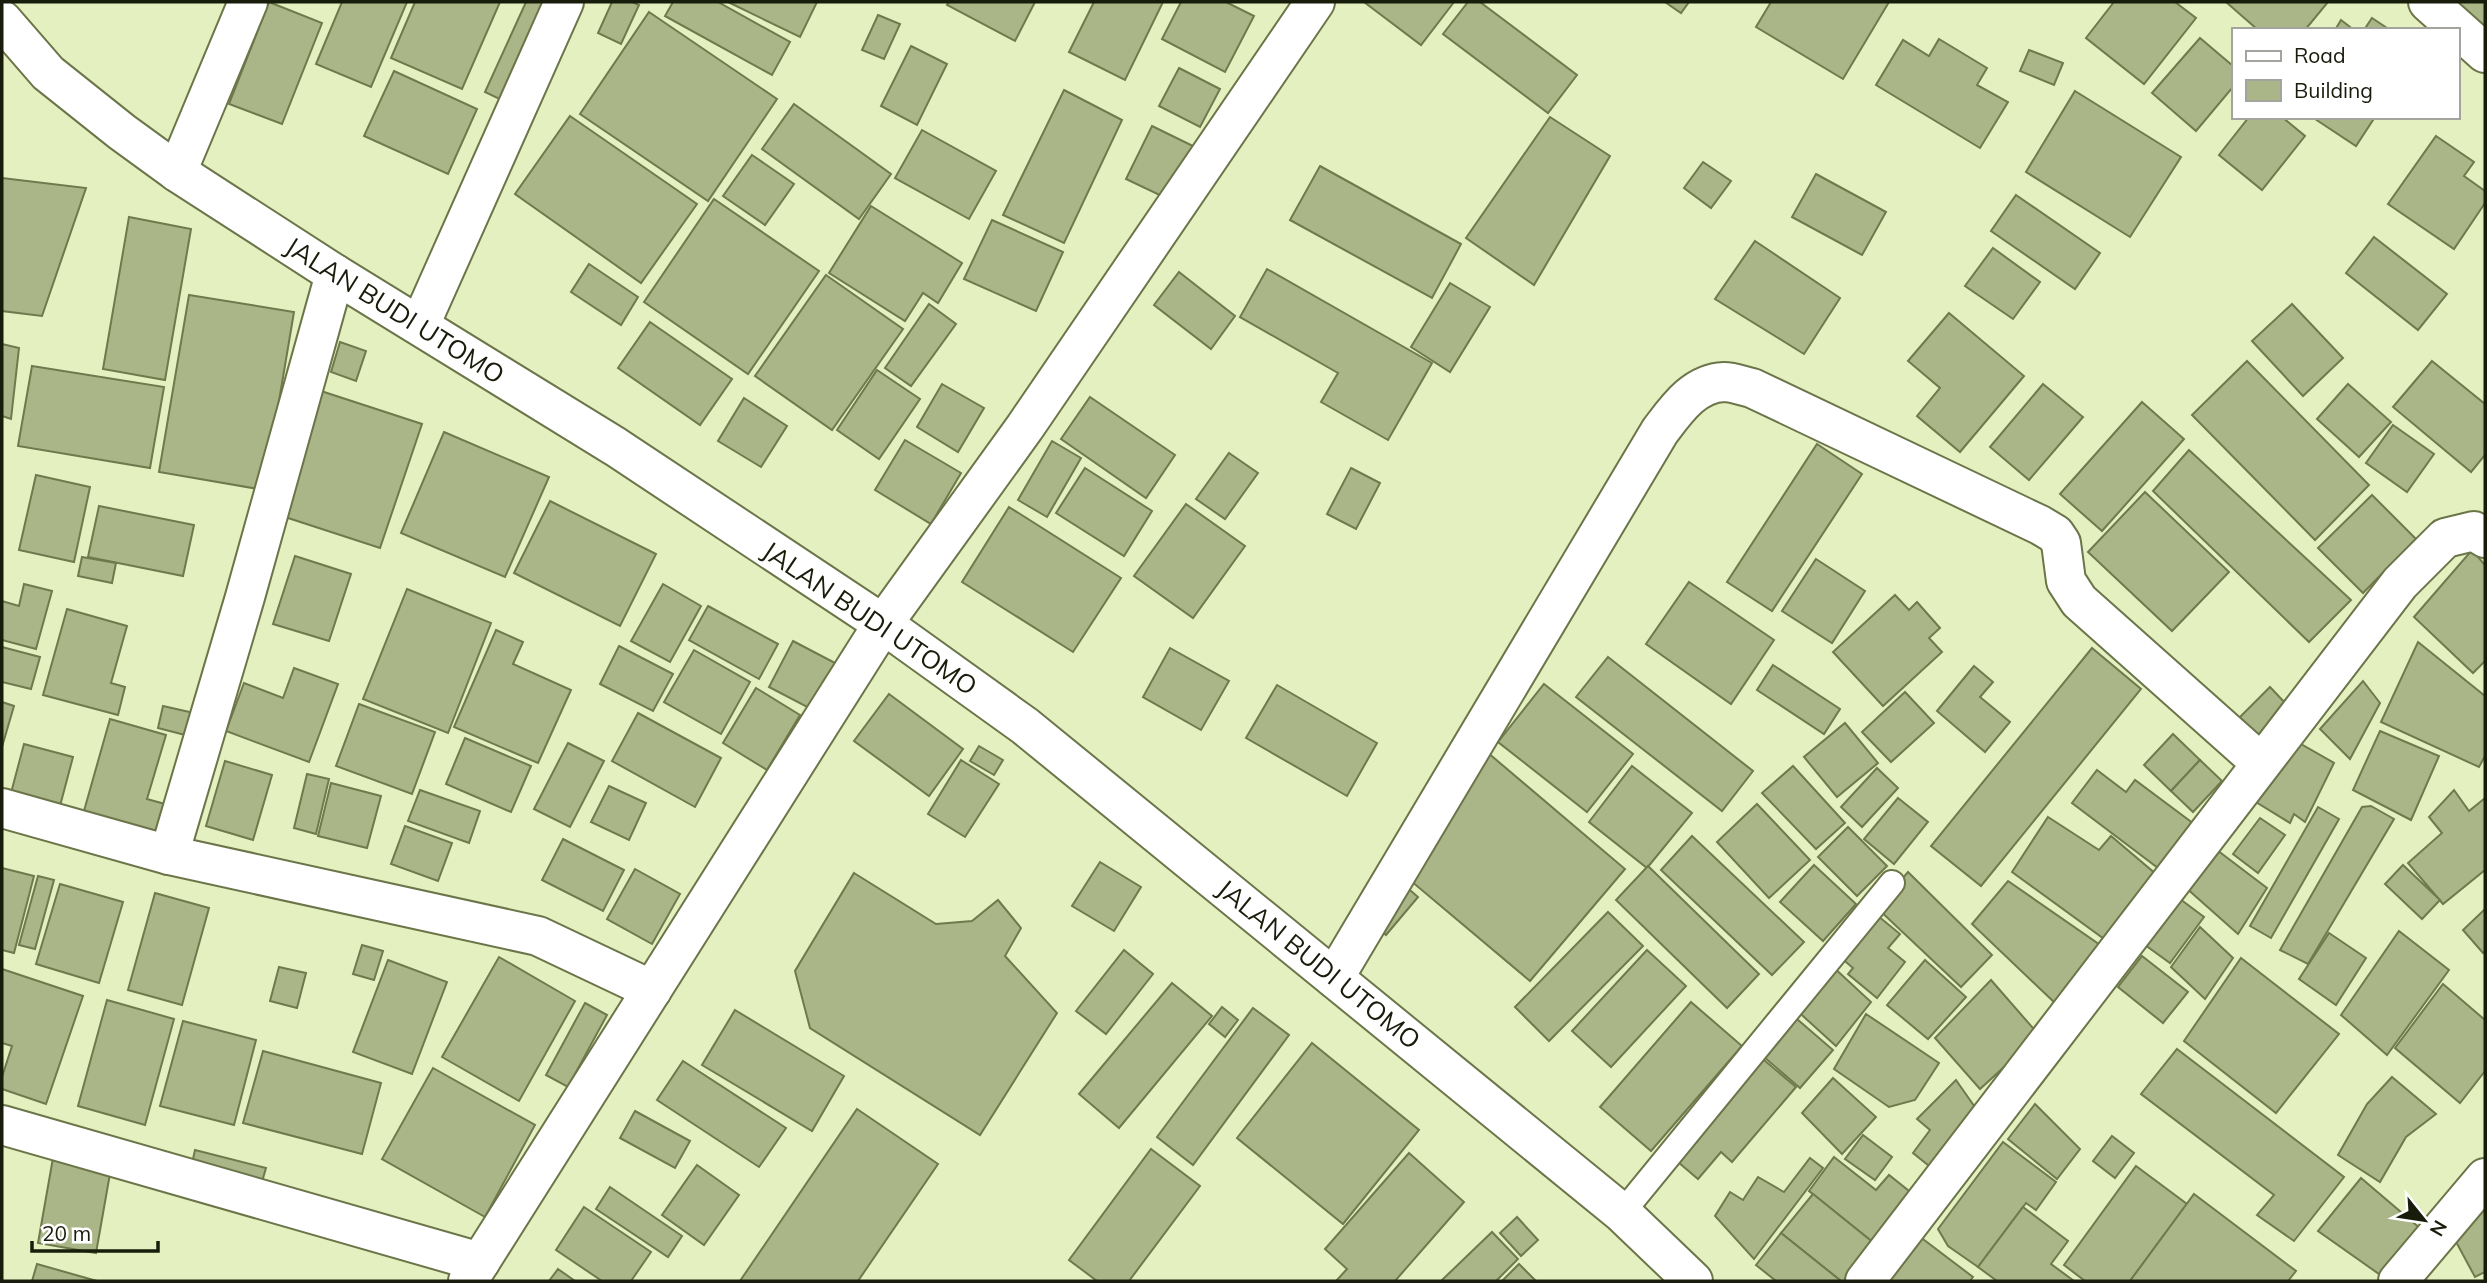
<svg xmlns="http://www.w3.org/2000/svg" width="2487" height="1283" font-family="Mulish,sans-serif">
  <rect width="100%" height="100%" fill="#e4f0bf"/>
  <g fill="#abb688" stroke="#6f794d" stroke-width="2">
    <polygon points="269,2 322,23 282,124 229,104"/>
    <polygon points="342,2 407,2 371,87 316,64"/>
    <polygon points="415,2 500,2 462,89 391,58"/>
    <polygon points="526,2 547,2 510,104 485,92"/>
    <polygon points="612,2 632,2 639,5 621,44 598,33"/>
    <polygon points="673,2 718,2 790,42 772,75 665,16"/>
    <polygon points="728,2 817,2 800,37"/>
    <polygon points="949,2 1035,2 1015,41 947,5"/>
    <polygon points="1094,2 1163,2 1125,80 1069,52"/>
    <polygon points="1181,2 1226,2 1254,16 1225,72 1162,39"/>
    <polygon points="1364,2 1454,2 1421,45"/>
    <polygon points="1468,2 1480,2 1577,75 1548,113 1443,34"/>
    <polygon points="1665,2 1689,2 1681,13"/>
    <polygon points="1771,2 1889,2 1843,79 1756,27"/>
    <polygon points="2114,2 2175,2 2196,18 2144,84 2086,38"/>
    <polygon points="2226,2 2328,2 2305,30 2258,30"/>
    <polygon points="2456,2 2485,2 2485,26 2454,5"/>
    <polygon points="649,12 777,99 708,201 580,114"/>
    <polygon points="878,15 900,24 884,59 862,50"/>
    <polygon points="2372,18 2390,30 2364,30"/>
    <polygon points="2341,20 2354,30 2335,30"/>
    <polygon points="2200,38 2233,66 2233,87 2196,131 2152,93"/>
    <polygon points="1939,39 1987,68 1977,85 2008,102 1980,148 1876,85 1903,40 1929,56"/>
    <polygon points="911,46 947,64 917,125 881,106"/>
    <polygon points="2029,50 2063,63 2054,85 2020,71"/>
    <polygon points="1179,68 1220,89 1200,127 1159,106"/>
    <polygon points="394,71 477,109 448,174 364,136"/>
    <polygon points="1064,90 1122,120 1064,243 1003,215"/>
    <polygon points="2075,91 2181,157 2130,237 2026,172"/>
    <polygon points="794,104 891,174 859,219 762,149"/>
    <polygon points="570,116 697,204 641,283 515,194"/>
    <polygon points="1550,117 1610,156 1534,285 1466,238"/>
    <polygon points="2249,117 2282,117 2305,136 2262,190 2219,155"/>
    <polygon points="2316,117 2375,117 2356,146 2315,119"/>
    <polygon points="1152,126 1195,147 1170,200 1126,179"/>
    <polygon points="922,130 996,171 969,219 895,178"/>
    <polygon points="2436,136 2474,162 2464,176 2485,191 2485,203 2454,249 2388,204"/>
    <polygon points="752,155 794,184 765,225 723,196"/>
    <polygon points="1703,162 1731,181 1711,208 1684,188"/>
    <polygon points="1320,166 1461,244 1432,298 1290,220"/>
    <polygon points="1816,174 1886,212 1862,255 1792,217"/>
    <polygon points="2,178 86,188 42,316 2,311"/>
    <polygon points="2016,195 2100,253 2075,289 1991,231"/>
    <polygon points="714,199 819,271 748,374 644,302"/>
    <polygon points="871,206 962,263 938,303 923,293 905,321 829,273"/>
    <polygon points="129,217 191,229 165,380 103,369"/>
    <polygon points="992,220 1063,252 1036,311 964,279"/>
    <polygon points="2374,237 2447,294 2418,330 2346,273"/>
    <polygon points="1755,241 1840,298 1804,354 1715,299"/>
    <polygon points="1993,248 2040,282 2013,319 1965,286"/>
    <polygon points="589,264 638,297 621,325 571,292"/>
    <polygon points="1267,269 1432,363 1388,440 1321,402 1338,373 1240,317"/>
    <polygon points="1179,272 1235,316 1211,349 1154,305"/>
    <polygon points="826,275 903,329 832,430 755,376"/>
    <polygon points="1450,283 1490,307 1450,372 1411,347"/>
    <polygon points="189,295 294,312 264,490 159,472"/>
    <polygon points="929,304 956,324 911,386 885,368"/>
    <polygon points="2292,304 2343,358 2303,396 2252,341"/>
    <polygon points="1949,313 2024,376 1960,452 1917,416 1940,388 1908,361"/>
    <polygon points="650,322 732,379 700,425 618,368"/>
    <polygon points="340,342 366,351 356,381 331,372"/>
    <polygon points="2,344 19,348 11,419 2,416"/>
    <polygon points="2247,361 2369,485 2315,540 2192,415"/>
    <polygon points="2432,361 2485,404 2485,455 2471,472 2393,407"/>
    <polygon points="32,366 164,387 150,468 18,446"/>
    <polygon points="877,370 920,399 879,459 837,430"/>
    <polygon points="942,384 984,408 958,452 917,427"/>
    <polygon points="2043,384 2083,417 2029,480 1990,447"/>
    <polygon points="2348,384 2391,422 2359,457 2317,419"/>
    <polygon points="321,391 422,424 380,548 279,515"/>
    <polygon points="1090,397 1175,455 1146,498 1061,439"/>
    <polygon points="744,398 787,426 761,467 718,441"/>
    <polygon points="2142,402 2184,439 2102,531 2060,494"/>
    <polygon points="2393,425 2434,454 2407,492 2366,463"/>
    <polygon points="444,432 549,477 505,577 401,533"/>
    <polygon points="905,440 961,473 931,524 875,490"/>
    <polygon points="1052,441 1081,458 1047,517 1018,500"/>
    <polygon points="1817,444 1862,474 1772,611 1727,582"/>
    <polygon points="2189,450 2351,600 2309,642 2153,491"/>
    <polygon points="1229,453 1258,473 1225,519 1196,499"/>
    <polygon points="1085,468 1152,511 1124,556 1056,513"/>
    <polygon points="1351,468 1380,483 1356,529 1327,514"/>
    <polygon points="36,475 90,487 74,562 19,550"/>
    <polygon points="2145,492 2229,572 2172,631 2088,552"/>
    <polygon points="2372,495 2416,539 2363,593 2318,548"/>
    <polygon points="550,501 656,554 620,626 514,573"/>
    <polygon points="1186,504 1245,546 1193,618 1134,576"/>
    <polygon points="99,506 194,525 183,576 88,557"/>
    <polygon points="1009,507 1121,578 1073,652 962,582"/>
    <polygon points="2472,550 2485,565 2485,661 2473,673 2414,617"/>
    <polygon points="295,556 351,574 329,641 273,624"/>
    <polygon points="82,557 116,563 112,583 78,576"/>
    <polygon points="1816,559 1865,591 1832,643 1782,611"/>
    <polygon points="1689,582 1774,640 1731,704 1646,644"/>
    <polygon points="24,584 52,591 36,649 2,640 2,601 19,606"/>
    <polygon points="663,584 701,606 670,662 631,641"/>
    <polygon points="407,589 491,623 448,733 363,699"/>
    <polygon points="1895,595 1909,610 1917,602 1940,628 1929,638 1942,652 1883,706 1833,652"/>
    <polygon points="708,606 778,644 759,679 689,640"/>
    <polygon points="67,609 127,626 111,683 125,687 118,715 43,695"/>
    <polygon points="496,630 523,642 513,664 571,690 538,763 454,727"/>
    <polygon points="793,641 835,663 811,709 769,687"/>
    <polygon points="2418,642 2485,696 2485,756 2479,767 2381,722"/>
    <polygon points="619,646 673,674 653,711 600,684"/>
    <polygon points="2,647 40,657 31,689 2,682"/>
    <polygon points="1170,648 1229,681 1201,730 1143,697"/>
    <polygon points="2092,648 2141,689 1981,886 1931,846"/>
    <polygon points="694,650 750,682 721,734 664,702"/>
    <polygon points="1608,657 1753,771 1722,811 1576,697"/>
    <polygon points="1773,665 1840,709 1824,734 1757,690"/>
    <polygon points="1974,666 1993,682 1980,697 2010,722 1985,752 1937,711"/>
    <polygon points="294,668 338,684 309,762 226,731 244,683 283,698"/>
    <polygon points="2363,681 2380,703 2350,759 2320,729"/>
    <polygon points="1544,684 1633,754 1587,812 1498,742"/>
    <polygon points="1277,685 1377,743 1347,796 1246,738"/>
    <polygon points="2270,687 2288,706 2255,740 2236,721"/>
    <polygon points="756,688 800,715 767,770 723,743"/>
    <polygon points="1905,692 1934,723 1891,762 1862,732"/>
    <polygon points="889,694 963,749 929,796 854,741"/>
    <polygon points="2,702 14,706 2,747"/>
    <polygon points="359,704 435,732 412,794 336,766"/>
    <polygon points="163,706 194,713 189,736 158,728"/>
    <polygon points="638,713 721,758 695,807 612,761"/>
    <polygon points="110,719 166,735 147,799 165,804 151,853 78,832"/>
    <polygon points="1845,723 1878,763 1837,797 1804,757"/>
    <polygon points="2380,731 2439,756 2411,820 2353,790"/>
    <polygon points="2173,734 2200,760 2171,791 2144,765"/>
    <polygon points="465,738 531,766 511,812 446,784"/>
    <polygon points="2294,740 2334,763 2305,822 2294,814 2290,823 2251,799"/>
    <polygon points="568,743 604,761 570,827 534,809"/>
    <polygon points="24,744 73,757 56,821 7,808"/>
    <polygon points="979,746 1003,760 994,775 970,761"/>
    <polygon points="1487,752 1625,869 1530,981 1392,865"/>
    <polygon points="961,760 999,784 965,837 928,814"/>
    <polygon points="2200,760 2222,781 2193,812 2171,791"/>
    <polygon points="225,761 272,775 253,840 206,826"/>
    <polygon points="1632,766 1692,813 1647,868 1589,822"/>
    <polygon points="1793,766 1845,823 1816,849 1762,793"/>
    <polygon points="1877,768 1898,788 1862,827 1841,807"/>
    <polygon points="2097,770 2126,792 2135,780 2194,824 2162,871 2072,803"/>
    <polygon points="307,774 329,779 316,834 294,828"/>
    <polygon points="331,783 381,796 367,848 318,836"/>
    <polygon points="609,786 646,803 629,840 591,822"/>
    <polygon points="420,790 480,811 469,843 408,821"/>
    <polygon points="2454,790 2469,811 2485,798 2485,870 2443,904 2408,863 2442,833 2429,817"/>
    <polygon points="1898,798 1928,822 1894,864 1864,839"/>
    <polygon points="1757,804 1810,860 1769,898 1717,842"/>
    <polygon points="2371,806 2394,819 2308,964 2280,950 2362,807"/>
    <polygon points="2318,807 2339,819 2271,938 2250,926"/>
    <polygon points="2048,817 2099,850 2111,836 2157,875 2107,941 2012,872"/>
    <polygon points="2260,818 2285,835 2258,873 2233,854"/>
    <polygon points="405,826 452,843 438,881 391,864"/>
    <polygon points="1848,827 1887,866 1857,896 1818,857"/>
    <polygon points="1692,836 1804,942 1772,975 1661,870"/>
    <polygon points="563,839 624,870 603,911 542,880"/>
    <polygon points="2213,847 2267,888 2238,934 2184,886"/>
    <polygon points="1100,862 1141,887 1114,931 1072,906"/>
    <polygon points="1814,865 1856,904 1823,941 1780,902"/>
    <polygon points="2403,865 2440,900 2422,919 2385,884"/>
    <polygon points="1648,866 1759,974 1727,1008 1616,900"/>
    <polygon points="2,868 34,876 14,953 2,950"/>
    <polygon points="635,869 680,894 652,944 607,919"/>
    <polygon points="1387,870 1418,897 1386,935 1355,908"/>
    <polygon points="1908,872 1992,955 1961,987 1877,908"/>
    <polygon points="854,873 936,924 972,921 998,900 1021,928 1005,956 1057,1013 980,1135 810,1028 795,971"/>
    <polygon points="38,876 54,880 35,949 19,945"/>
    <polygon points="2008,881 2103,947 2055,1003 1972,924"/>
    <polygon points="60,884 123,902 99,983 36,964"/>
    <polygon points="155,893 209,908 182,1005 128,990"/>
    <polygon points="2176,896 2204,917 2170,963 2141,942"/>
    <polygon points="2485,909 2485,951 2483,953 2463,930"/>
    <polygon points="1872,911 1900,934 1888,948 1905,962 1877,998 1848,974 1853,968 1832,950"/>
    <polygon points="1608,912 1643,946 1549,1041 1515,1007"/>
    <polygon points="2200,927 2233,958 2205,999 2171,967"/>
    <polygon points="2399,931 2449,970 2387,1055 2341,1015"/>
    <polygon points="2329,933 2366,958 2336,1005 2299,979"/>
    <polygon points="362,945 383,951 374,980 353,974"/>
    <polygon points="1124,950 1153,974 1106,1034 1076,1011"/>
    <polygon points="1647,950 1686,986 1611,1067 1572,1031"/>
    <polygon points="2142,956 2188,992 2163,1023 2118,987"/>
    <polygon points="499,957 575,1001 519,1101 442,1057"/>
    <polygon points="2241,958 2339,1034 2276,1113 2184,1041"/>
    <polygon points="388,960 447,982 412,1074 353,1052"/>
    <polygon points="1925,960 1966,997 1928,1039 1887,1005"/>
    <polygon points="1831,965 1871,1002 1836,1046 1793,1007"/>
    <polygon points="279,967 306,973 297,1008 270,1001"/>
    <polygon points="2,969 83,996 46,1104 2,1089 2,1077 12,1046 2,1043"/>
    <polygon points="1991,980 2039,1035 1980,1089 1935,1038"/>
    <polygon points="1172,983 1212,1016 1119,1128 1079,1094"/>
    <polygon points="2443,984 2485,1020 2485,1071 2460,1103 2395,1048"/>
    <polygon points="107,1000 174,1019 145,1125 78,1106"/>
    <polygon points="1691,1002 1742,1046 1651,1151 1600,1107"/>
    <polygon points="585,1003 607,1015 568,1087 546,1075"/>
    <polygon points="1222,1007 1238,1020 1225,1037 1209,1024"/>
    <polygon points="1253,1008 1289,1035 1193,1165 1157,1137"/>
    <polygon points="735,1010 844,1076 812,1131 702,1065"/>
    <polygon points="1790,1013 1833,1050 1800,1088 1757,1051"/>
    <polygon points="1866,1014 1939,1063 1915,1100 1889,1107 1834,1069"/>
    <polygon points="183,1021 256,1040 234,1125 160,1106"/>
    <polygon points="1312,1043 1419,1130 1343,1224 1237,1138"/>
    <polygon points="2177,1049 2344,1177 2294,1241 2257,1215 2274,1195 2141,1094"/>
    <polygon points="263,1051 381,1083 362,1154 243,1123"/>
    <polygon points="1758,1055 1796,1087 1732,1162 1721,1152 1698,1179 1665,1151"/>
    <polygon points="683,1061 786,1128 759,1167 657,1100"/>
    <polygon points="433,1068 535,1125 485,1217 382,1159"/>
    <polygon points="2392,1077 2436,1114 2406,1137 2380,1182 2338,1155 2367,1104"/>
    <polygon points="1833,1078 1876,1117 1842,1154 1802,1113"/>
    <polygon points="1956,1080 1979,1113 1933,1169 1913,1153 1930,1130 1917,1119"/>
    <polygon points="2035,1104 2080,1149 2057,1179 2008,1139"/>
    <polygon points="857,1109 938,1164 858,1281 740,1281"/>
    <polygon points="635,1111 690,1141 675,1168 620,1138"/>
    <polygon points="1863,1135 1892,1157 1875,1180 1845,1159"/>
    <polygon points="2112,1136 2134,1153 2115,1178 2093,1161"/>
    <polygon points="2003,1142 2056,1182 2036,1210 2026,1203 1978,1267 1948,1246 1938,1229"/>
    <polygon points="1151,1149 1200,1186 1129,1281 1097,1281 1069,1260"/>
    <polygon points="195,1150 266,1168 257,1199 188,1182"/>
    <polygon points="1409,1153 1464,1202 1395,1281 1336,1281 1347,1269 1325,1249"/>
    <polygon points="1834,1157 1876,1190 1889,1175 1914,1195 1875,1244 1809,1191"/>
    <polygon points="53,1158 111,1168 96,1253 38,1243"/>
    <polygon points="1810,1158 1823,1168 1754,1259 1715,1216 1730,1192 1743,1200 1758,1177 1784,1192"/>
    <polygon points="697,1165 739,1195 704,1245 662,1215"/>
    <polygon points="2136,1166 2187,1204 2130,1281 2085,1281 2064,1265"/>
    <polygon points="2361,1178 2422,1230 2386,1279 2318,1231"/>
    <polygon points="610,1187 682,1236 668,1257 596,1209"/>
    <polygon points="1813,1194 1875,1244 1845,1281 1841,1281 1781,1233"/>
    <polygon points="2194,1194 2296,1271 2288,1281 2130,1281"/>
    <polygon points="584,1207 651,1252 631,1281 602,1281 556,1250"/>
    <polygon points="2023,1207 2068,1241 2051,1264 2074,1281 1997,1281 1978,1267"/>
    <polygon points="2485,1207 2485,1272 2475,1277 2448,1227"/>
    <polygon points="1517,1217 1538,1240 1521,1256 1500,1233"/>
    <polygon points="1911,1230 1973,1277 1970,1281 1870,1281"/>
    <polygon points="1492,1232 1518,1259 1496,1281 1441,1281"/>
    <polygon points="1781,1233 1841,1281 1776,1281 1756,1265"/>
    <polygon points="37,1264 97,1281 32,1281"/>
    <polygon points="1519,1264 1536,1281 1502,1281"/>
    <polygon points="558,1269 575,1281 549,1281"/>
  </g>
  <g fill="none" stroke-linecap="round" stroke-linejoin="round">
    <defs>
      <polyline id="service" points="1622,1213 1892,883"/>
      <g id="minor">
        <polyline points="2428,2 2485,53"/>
        <polyline points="177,172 248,2"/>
        <polyline points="420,325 564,2"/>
        <polyline points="2,808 169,855 538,936 652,990"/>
        <polyline points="169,855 245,597 335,274"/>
        <path d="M 1334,978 L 1660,431 C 1676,410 1694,383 1724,382 C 1733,382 1743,386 1752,388 L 2040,525 L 2055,534 L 2061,543 L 2066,581 L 2079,601 L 2261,763"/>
        <polyline points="2,1125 480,1262"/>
        <polyline points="468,1281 883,624 1025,427 1315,2"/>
        <polyline points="1865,1281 2400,583 2445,538 2474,531 2485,538"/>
        <polyline points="2398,1281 2485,1178"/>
      </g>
      <polyline id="tertiary" points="2,20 48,73 122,132 177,172 335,274 616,447 883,624 1025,726 1622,1213 1693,1281"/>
    </defs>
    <use href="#service" stroke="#6b7549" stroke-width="28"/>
    <use href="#minor" stroke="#6b7549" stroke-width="42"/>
    <use href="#tertiary" stroke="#6b7549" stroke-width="42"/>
    <use href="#service" stroke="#fff" stroke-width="24"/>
    <use href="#minor" stroke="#fff" stroke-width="38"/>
    <use href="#tertiary" stroke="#fff" stroke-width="38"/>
  </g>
  <g text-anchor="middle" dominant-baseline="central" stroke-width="5" stroke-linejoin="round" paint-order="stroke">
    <g font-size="26" fill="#181c0a" stroke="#fff">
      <text transform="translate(395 310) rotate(32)">JALAN BUDI UTOMO</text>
      <text transform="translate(870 618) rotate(34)">JALAN BUDI UTOMO</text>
      <text transform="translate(1319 964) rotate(39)">JALAN BUDI UTOMO</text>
    </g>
  </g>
  <rect width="2487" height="1283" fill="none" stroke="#181c0a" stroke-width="7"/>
  <rect x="2232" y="28" width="228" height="91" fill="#ffffff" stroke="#a3a49d" stroke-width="2"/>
  <rect x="2246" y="51" width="35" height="10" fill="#ffffff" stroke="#a3a49d" stroke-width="2"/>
  <text x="2294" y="63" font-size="21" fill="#181c0a">Road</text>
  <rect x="2246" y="80" width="35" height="21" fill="#abb688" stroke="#a3a49d" stroke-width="2"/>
  <text x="2294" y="98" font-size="21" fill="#181c0a">Building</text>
  <g transform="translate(2424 1220) rotate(120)" stroke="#ffffff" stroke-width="5" paint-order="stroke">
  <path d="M0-5L12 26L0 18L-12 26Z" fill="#181c0a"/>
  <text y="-10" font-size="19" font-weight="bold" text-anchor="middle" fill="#181c0a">N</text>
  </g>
  <path d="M32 1241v10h126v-10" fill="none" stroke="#181c0a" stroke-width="3.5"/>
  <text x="42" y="1241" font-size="21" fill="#181c0a" stroke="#ffffff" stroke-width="5" paint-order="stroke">20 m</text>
</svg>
